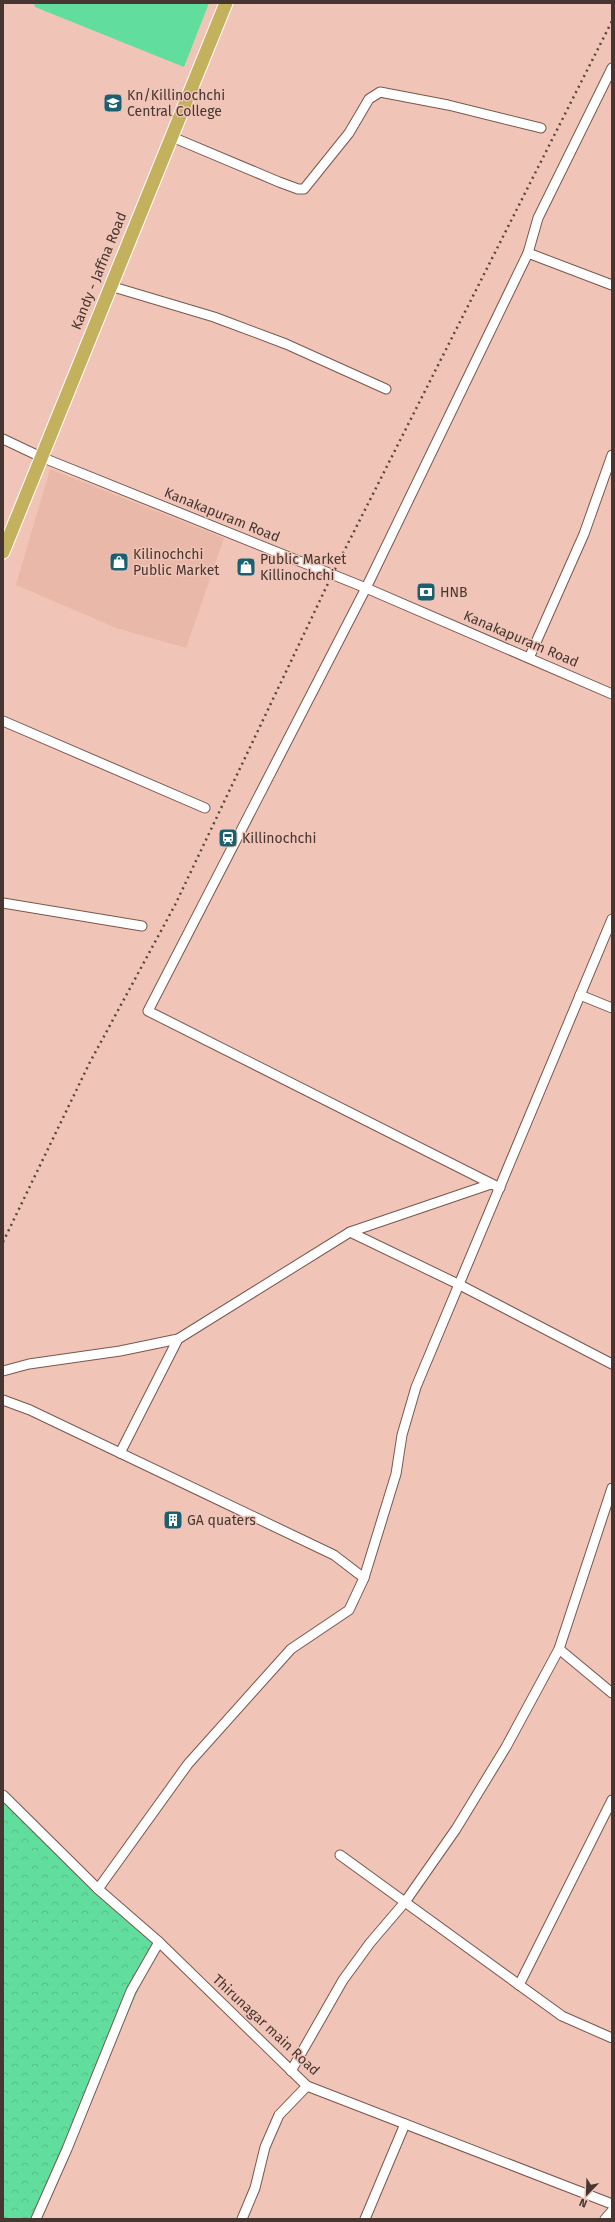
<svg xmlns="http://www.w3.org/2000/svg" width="615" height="2222" font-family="'Fira Sans',sans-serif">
  <defs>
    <pattern id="forest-crowns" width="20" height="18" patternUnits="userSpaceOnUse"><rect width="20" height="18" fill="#61de9d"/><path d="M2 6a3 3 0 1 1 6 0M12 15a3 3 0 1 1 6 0" fill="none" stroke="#56bf88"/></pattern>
  </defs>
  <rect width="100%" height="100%" fill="#f0c5b8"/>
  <polygon fill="#eab8a9" points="50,469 224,538 186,648 116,628 16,585"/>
  <polygon fill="url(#forest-crowns)" points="3,1791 159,1942 38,2219 3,2219"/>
  <polygon fill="#61de9d" points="34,3 209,3 184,67 35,7"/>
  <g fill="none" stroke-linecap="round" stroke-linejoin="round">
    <defs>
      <g id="minor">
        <polyline points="172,137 279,182 298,189 304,189 349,133 369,99 380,92 448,105 541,128"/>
        <polyline points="528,253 612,285"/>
        <polyline points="110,286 214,317 286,344 386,389"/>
        <polyline points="3,439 41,457 366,588 612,694"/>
        <polyline points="529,658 584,534 612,455"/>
        <polyline points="3,721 205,808"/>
        <polyline points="3,903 142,926"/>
        <polyline points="580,995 612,1008"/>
        <polyline points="500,1188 148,1011 366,588 528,253 538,218 612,68"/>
        <polyline points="350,1232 460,1285 612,1364"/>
        <polyline points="3,1371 29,1364 120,1351 178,1339 350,1232 491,1184"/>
        <polyline points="3,1400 30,1410 334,1555 364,1578 349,1610 291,1649 188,1764 98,1889"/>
        <polyline points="120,1453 178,1339"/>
        <polyline points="364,1578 396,1474 402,1435 416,1387 612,919"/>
        <polyline points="559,1649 612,1693"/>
        <polyline points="3,1795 98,1889 159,1942 307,2086 612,2204"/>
        <polyline points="340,1855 562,2016 612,2038"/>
        <polyline points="519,1985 612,1800"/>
        <polyline points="291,2071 343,1980 370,1943 405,1902 456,1829 506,1747 559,1649 612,1488"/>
        <polyline points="36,2219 67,2149 131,1991 159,1942"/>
        <polyline points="242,2219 255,2188 265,2147 279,2115 307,2086"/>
        <polyline points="365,2219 405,2124"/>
        <polyline points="605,2219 612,2211"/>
      </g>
      <polyline id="highway" points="3,552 226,3"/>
    </defs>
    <use href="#minor" stroke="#7b564b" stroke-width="11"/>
    <use href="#highway" stroke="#fff" stroke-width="15"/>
    <use href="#minor" stroke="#fff" stroke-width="9"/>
    <use href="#highway" stroke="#c3b15e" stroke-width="13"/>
    <polyline stroke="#59453f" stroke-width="2.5" stroke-dasharray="2 4" stroke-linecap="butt" points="3,1242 89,1064 175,905 332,575 612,21"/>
  </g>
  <defs>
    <symbol id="school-square" viewBox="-11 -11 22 22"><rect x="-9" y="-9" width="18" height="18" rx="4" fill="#1a6071" stroke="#f0c5b8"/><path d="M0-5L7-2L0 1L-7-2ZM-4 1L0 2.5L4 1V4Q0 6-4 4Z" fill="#fff"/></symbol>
    <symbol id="shop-square" viewBox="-11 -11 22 22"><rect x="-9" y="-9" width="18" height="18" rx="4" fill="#1a6071" stroke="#f0c5b8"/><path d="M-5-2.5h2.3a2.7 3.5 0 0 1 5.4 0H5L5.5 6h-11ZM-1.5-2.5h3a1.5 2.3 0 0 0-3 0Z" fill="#fff"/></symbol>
    <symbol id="bank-square" viewBox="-11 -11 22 22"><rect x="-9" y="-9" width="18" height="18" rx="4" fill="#1a6071" stroke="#f0c5b8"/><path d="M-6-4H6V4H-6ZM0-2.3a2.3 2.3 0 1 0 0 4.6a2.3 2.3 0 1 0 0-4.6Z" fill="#fff"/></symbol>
    <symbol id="station-square" viewBox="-11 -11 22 22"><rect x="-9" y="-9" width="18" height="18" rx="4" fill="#1a6071" stroke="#f0c5b8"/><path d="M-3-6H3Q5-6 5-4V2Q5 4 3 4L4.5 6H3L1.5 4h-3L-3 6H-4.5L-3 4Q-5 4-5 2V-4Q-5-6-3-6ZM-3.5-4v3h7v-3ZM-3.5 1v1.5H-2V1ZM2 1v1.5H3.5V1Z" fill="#fff"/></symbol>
    <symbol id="building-square" viewBox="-11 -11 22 22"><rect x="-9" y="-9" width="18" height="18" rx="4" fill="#1a6071" stroke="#f0c5b8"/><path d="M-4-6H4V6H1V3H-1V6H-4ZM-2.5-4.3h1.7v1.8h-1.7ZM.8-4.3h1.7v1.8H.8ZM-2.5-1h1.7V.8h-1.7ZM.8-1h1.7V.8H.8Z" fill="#fff"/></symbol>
  </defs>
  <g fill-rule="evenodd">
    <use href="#school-square" x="102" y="92" width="22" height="22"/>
    <use href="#shop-square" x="108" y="551" width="22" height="22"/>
    <use href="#shop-square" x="235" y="556" width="22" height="22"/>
    <use href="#bank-square" x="415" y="581" width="22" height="22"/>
    <use href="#station-square" x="217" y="827" width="22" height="22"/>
    <use href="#building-square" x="162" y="1509" width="22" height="22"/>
  </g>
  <g text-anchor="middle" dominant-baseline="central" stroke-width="3" stroke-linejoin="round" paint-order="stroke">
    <g font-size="14" fill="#463530" stroke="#f0c5b8" text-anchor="start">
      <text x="127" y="95">Kn/Killinochchi<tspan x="127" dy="16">Central College</tspan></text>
      <text x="133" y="554">Kilinochchi<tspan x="133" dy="16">Public Market</tspan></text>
      <text x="260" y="559">Public Market<tspan x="260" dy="16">Killinochchi</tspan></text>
      <text x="440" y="592">HNB</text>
      <text x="242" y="838">Killinochchi</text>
      <text x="187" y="1520">GA quaters</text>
    </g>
    <g font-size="14" fill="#463530" stroke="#f0c5b8">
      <text transform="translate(99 271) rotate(-68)">Kandy - Jaffna Road</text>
      <text transform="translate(222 515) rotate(22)">Kanakapuram Road</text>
      <text transform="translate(521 639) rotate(23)">Kanakapuram Road</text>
      <text transform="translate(266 2025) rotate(43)">Thirunagar main Road</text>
    </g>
  </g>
  <rect width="615" height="2222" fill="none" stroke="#463530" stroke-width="8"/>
  <g transform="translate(587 2194) rotate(203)" stroke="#f0c5b8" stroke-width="3" paint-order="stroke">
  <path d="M0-3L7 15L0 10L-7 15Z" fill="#463530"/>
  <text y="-6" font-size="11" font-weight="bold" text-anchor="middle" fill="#463530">N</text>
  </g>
</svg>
